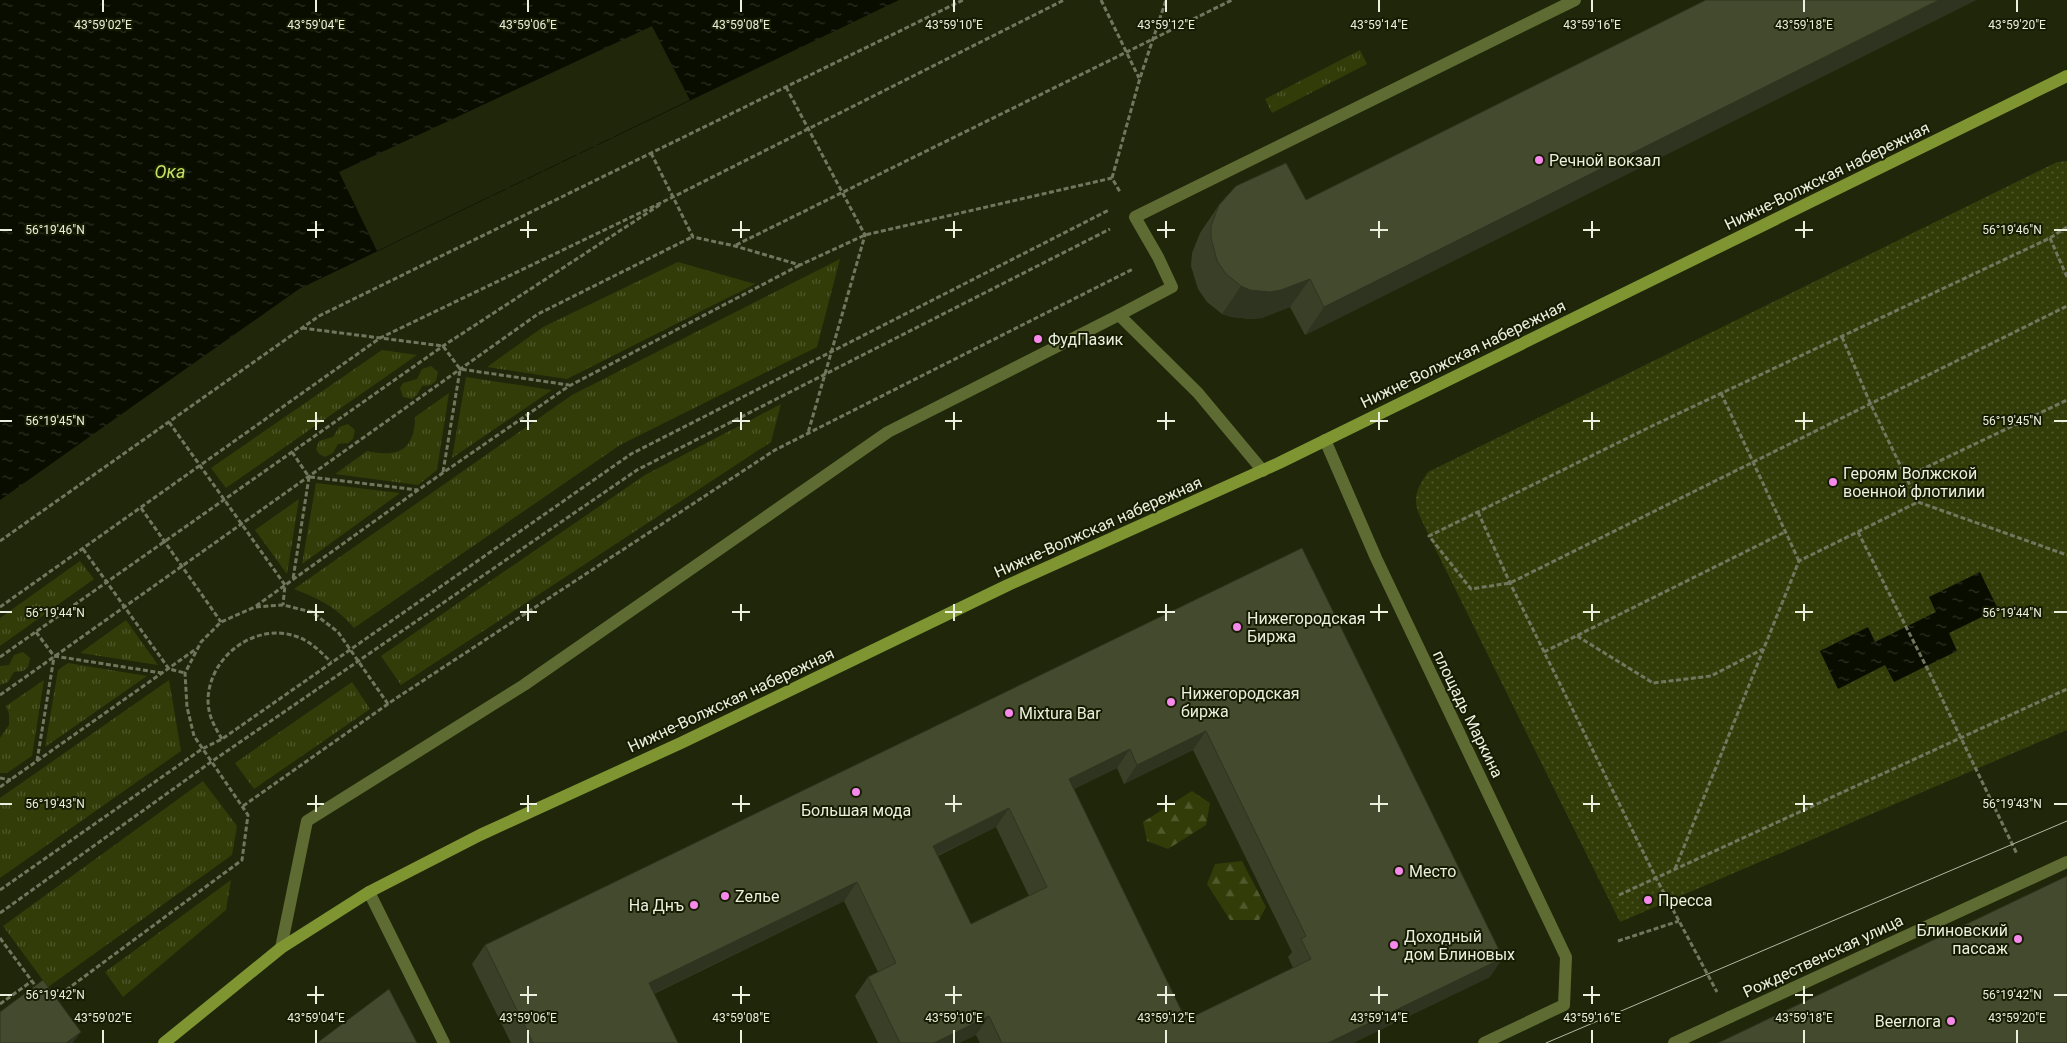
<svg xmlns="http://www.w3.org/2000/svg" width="2067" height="1043" font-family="Roboto,sans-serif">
  <defs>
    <pattern id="grass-tufts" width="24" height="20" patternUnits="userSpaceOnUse" patternTransform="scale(1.25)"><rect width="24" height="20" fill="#323c09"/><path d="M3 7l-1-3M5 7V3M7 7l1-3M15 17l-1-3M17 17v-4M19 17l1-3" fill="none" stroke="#50582c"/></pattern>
    <pattern id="forest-firs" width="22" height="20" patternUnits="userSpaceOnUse" patternTransform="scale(1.25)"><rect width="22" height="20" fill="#323c09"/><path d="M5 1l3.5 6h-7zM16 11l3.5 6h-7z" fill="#50582c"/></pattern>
    <pattern id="park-dots" width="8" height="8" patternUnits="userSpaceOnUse" patternTransform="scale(1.25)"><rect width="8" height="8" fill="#323c09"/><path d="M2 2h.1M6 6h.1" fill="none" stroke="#50582c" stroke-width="1.8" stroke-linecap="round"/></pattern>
    <pattern id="water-ripples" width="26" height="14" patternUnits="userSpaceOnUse" patternTransform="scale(1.25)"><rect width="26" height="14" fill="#080d00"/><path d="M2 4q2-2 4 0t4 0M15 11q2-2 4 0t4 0" fill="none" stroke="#2c3125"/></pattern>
  </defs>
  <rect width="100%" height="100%" fill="#1f2609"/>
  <g fill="url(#grass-tufts)">
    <polygon points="1360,50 1367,64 1272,113 1265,99"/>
    <path d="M 840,259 L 817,347 L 620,445 L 354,628 C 337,607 319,599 294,589 L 572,395 Z"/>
    <polygon points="678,262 755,284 567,379 487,367 543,327"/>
    <polygon points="382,350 417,355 226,488 211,468"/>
    <polygon points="431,366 438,372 436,381 431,385 422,386 417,395 412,399 403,397 400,388 403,383 417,379 422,369"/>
    <polygon points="466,377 552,390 452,458"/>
    <path d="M 449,393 L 437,470 L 418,485 L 335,474 L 367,451 C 398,458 415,450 415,417 Z"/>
    <polygon points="781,404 771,442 401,685 381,656 645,475"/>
    <polygon points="348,424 355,430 353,439 348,443 338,444 333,453 325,457 319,454 316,449 319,441 333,437 339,427"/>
    <polygon points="316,483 400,493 302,564"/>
    <polygon points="299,499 287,574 255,530"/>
    <polygon points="80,561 94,579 0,646 0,618"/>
    <polygon points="126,620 158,665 80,653"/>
    <polygon points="23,652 30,658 28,667 23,671 14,672 8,682 0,685 0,666 9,665 14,655"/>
    <polygon points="68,663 147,676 45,747 58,670"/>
    <polygon points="44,680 32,756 7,773 0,773 0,738 9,725 9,714 6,706"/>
    <polygon points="169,680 181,751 0,878 0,798"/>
    <polygon points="352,682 370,709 254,789 235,763"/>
    <polygon points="203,781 237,826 232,855 48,987 3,926"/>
    <polygon points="231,880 226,910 123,997 105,972"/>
  </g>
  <g fill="url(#forest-firs)">
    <polygon points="1192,791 1210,803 1206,825 1168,849 1147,841 1143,822"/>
    <polygon points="1242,861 1266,907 1259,920 1230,920 1207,884 1215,864"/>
  </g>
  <path fill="url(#park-dots)" d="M 2067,161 L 2067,730 L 1620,922 L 1429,536 C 1416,507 1408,500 1428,472 L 2057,162 Z"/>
  <g fill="url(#water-ripples)">
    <polygon points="0,0 899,0 299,289 0,500"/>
    <polygon points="1980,572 1998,609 1949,633 1957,651 1894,682 1885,665 1838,689 1820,651 1868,627 1875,642 1936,612 1929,597"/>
  </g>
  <polygon fill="#1f2609" points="652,26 690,100 377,251 339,172"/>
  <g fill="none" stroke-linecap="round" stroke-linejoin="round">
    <g stroke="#71775f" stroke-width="3" stroke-dasharray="5 2.5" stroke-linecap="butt">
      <polyline points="1101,0 1139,78"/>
      <polyline points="786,87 865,235 808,433"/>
      <polyline points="651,153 693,237 735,246 800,265 865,235 1112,178 1120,192"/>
      <polyline points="1112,178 1140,78 1166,0"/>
      <polyline points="2067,227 2050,238 1652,426 1429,536 1471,589 1510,583 2067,306"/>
      <polyline points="2050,238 2067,277"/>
      <polyline points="736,245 1232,0"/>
      <polyline points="302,328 443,346 460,369 569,385"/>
      <polyline points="1842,337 1871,405 1918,502"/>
      <polyline points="1721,393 1799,561"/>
      <polyline points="169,422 285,585 283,605"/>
      <polyline points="292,452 309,477 293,579"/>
      <polyline points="443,472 460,370"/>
      <polyline points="310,477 418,490"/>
      <polyline points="1906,477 2067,400"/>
      <polyline points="141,508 221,622"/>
      <polyline points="1478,512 1510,583 1656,878 1717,992"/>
      <polyline points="1858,532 1931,676 2017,854"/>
      <polyline points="0,541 319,316 963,0"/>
      <polyline points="83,549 169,669 185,673"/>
      <polyline points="256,606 418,490 569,386 800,265"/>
      <polyline points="0,607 380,338 673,197 1064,0"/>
      <polyline points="36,632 54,656 162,673"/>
      <polyline points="1577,636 1653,683 1711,676 1763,649"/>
      <polyline points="1544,652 1785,532"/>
      <polyline points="0,657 443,346 661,204"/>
      <polyline points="0,695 538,314 692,237"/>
      <path d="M 222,739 C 214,726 208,715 208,700 C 209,656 256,621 298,637 C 311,642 321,652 331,662"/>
      <polyline points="37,761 54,657"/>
      <polyline points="0,778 11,780"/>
      <polyline points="0,787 196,649"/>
      <polyline points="243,806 395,699 775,450 1133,269"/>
      <polyline points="1675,869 1799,561 1918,502 2067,555"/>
      <polyline points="0,890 202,749 222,739 631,454 1109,210"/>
      <polyline points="1619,895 2067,689"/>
      <polyline points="0,913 211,762 637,470 1110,229"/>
      <polyline points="0,938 37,988"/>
      <polyline points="1618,941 1679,921"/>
      <polyline points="54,999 242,860 248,815 194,736 187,707 185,673 201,642 221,622 255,607 283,605 312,612 338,632 388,704"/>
      <polyline points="0,1004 32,981"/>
    </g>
    <g stroke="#5e6b32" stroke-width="12">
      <polyline points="1119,315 1172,287 1158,257 1135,217 1575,0"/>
      <polyline points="281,948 307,821 524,685 888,432 1119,315 1198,393 1263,471"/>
      <polyline points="1730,1017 2067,862"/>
    </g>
    <g stroke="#5e6b32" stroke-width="12">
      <polyline points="1325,440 1376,558 1566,957 1564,1005 1484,1043"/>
      <polyline points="369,892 444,1043"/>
      <polyline points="1674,1043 1730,1017"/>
    </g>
    <polyline stroke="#7f9532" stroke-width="12" points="164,1043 281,948 369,892 480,835 683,742 1008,585 1279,463 2067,76"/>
    <polyline stroke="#b2b7a3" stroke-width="1" points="1546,1043 2067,821"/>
  </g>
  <g fill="#3a4027" fill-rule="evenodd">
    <polygon points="1706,0 1976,0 1305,335 1290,307 1262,318 1250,319 1231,317 1222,314 1207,302 1198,289 1191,266 1192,253 1200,233 1219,205 1306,200"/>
    <path d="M 1302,548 L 1490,977 L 1353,1043 L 980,1043 L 976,1035 L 959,1043 L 878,1043 L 855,996 L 868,977 L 878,972 L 844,901 L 654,994 L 678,1043 L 511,1043 L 472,964 L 485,945 ZM 1193,750 L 1292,952 L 1288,957 L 1293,968 L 1186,1020 L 1074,789 L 1117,768 L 1124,784 ZM 996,827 L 1029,896 L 971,924 L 938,856 Z"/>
  </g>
  <g fill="#2f3420">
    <polygon points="1939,0 1976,0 1305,335 1324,307"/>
    <polygon points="1310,279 1290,307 1262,318 1250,319 1231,317 1222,314 1241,286"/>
    <polygon points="1206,731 1193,750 1124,784 1137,765"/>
    <polygon points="1130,749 1117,768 1056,798 1069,779"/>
    <polygon points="1009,808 996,827 919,864 933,846"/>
    <polygon points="857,882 844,901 636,1002 649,983"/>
    <polygon points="1503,958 1490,977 1353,1043 1328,1043"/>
    <polygon points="989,1016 976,1035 959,1043 934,1043"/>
    <polygon points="81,1032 73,1043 66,1043"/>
  </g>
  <g fill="#434a2d" stroke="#2f3420" fill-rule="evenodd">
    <polygon points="1706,0 1939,0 1324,307 1310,279 1281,290 1270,292 1250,290 1241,286 1226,274 1217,261 1211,238 1211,226 1219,205 1236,186 1286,163 1306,200"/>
    <path d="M 1302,548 L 1503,958 L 1328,1043 L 1002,1043 L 989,1016 L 934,1043 L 900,1043 L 868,977 L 896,963 L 857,882 L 649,983 L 678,1043 L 533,1043 L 485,945 ZM 1206,731 L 1306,936 L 1301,939 L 1311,959 L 1186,1020 L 1069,779 L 1130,749 L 1137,765 ZM 1009,808 L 1047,887 L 971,924 L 933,846 Z"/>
    <polygon points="2067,876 2067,1043 1718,1043"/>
    <polygon points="43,980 81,1032 66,1043 0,1043 0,1012"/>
    <polygon points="389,989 417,1043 317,1043"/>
  </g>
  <path fill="none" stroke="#eaefde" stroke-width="2" d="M 103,0 L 103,12M 316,0 L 316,12M 528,0 L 528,12M 741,0 L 741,12M 954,0 L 954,12M 1166,0 L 1166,12M 1379,0 L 1379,12M 1592,0 L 1592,12M 1804,0 L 1804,12M 2017,0 L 2017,12M 316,221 L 316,238M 528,221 L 528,238M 741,221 L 741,238M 954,221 L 954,238M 1166,221 L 1166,238M 1379,221 L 1379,238M 1592,221 L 1592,238M 1804,221 L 1804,238M 0,230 L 12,230M 307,230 L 324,230M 520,230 L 537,230M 732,230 L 750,230M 945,230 L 962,230M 1157,230 L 1175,230M 1370,230 L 1388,230M 1583,230 L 1600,230M 1795,230 L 1813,230M 2054,230 L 2067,230M 316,412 L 316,430M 528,412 L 528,430M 741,412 L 741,430M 954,412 L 954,430M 1166,412 L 1166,430M 1379,412 L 1379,430M 1592,412 L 1592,430M 1804,412 L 1804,430M 0,421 L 12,421M 307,421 L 324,421M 520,421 L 537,421M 732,421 L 750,421M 945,421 L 962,421M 1157,421 L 1175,421M 1370,421 L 1388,421M 1583,421 L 1600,421M 1795,421 L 1813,421M 2054,421 L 2067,421M 316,604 L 316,621M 528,604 L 528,621M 741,604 L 741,621M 954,604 L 954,621M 1166,604 L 1166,621M 1379,604 L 1379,621M 1592,604 L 1592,621M 1804,604 L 1804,621M 0,612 L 12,612M 307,612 L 324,612M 520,612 L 537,612M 732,612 L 750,612M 945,612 L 962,612M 1157,612 L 1175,612M 1370,612 L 1388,612M 1583,612 L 1600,612M 1795,612 L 1813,612M 2054,612 L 2067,612M 316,795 L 316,812M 528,795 L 528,812M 741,795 L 741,812M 954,795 L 954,812M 1166,795 L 1166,812M 1379,795 L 1379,812M 1592,795 L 1592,812M 1804,795 L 1804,812M 0,804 L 12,804M 307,804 L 324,804M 520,804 L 537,804M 732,804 L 750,804M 945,804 L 962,804M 1157,804 L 1175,804M 1370,804 L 1388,804M 1583,804 L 1600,804M 1795,804 L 1813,804M 2054,804 L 2067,804M 316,986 L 316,1004M 528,986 L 528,1004M 741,986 L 741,1004M 954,986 L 954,1004M 1166,986 L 1166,1004M 1379,986 L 1379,1004M 1592,986 L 1592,1004M 1804,986 L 1804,1004M 0,995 L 12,995M 307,995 L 324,995M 520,995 L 537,995M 732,995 L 750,995M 945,995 L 962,995M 1157,995 L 1175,995M 1370,995 L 1388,995M 1583,995 L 1600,995M 1795,995 L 1813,995M 2054,995 L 2067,995M 103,1030 L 103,1043M 316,1030 L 316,1043M 528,1030 L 528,1043M 741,1030 L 741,1043M 954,1030 L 954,1043M 1166,1030 L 1166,1043M 1379,1030 L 1379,1043M 1592,1030 L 1592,1043M 1804,1030 L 1804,1043M 2017,1030 L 2017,1043"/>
  <g fill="#f788ec" stroke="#161c02" stroke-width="2">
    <circle cx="1539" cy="160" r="5"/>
    <circle cx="1038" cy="339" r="5"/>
    <circle cx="1833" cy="482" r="5"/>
    <circle cx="1237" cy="627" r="5"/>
    <circle cx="1171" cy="702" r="5"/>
    <circle cx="1009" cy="713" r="5"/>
    <circle cx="856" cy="792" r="5"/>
    <circle cx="1399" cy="871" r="5"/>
    <circle cx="725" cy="896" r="5"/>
    <circle cx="1648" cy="900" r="5"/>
    <circle cx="694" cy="905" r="5"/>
    <circle cx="2018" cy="939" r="5"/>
    <circle cx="1394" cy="945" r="5"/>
    <circle cx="1951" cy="1021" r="5"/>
  </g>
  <g text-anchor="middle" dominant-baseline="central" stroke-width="4" stroke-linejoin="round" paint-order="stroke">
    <g font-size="16" fill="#eaefde" stroke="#161c02" text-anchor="start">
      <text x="1549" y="160">Речной вокзал</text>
      <text x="1048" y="339">ФудПазик</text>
      <text x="1843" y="473">Героям Волжской<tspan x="1843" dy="18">военной флотилии</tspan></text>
      <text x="1247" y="618">Нижегородская<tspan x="1247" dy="18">Биржа</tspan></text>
      <text x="1181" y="693">Нижегородская<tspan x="1181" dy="18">биржа</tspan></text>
      <text x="1019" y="713">Mixtura Bar</text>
      <text x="856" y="810" text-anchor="middle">Большая мода</text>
      <text x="1409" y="871">Место</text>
      <text x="735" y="896">Zелье</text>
      <text x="1658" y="900">Пресса</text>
      <text x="684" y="905" text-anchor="end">На Днъ</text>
      <text x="2008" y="930" text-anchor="end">Блиновский<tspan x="2008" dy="18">пассаж</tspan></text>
      <text x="1404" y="936">Доходный<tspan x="1404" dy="18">дом Блиновых</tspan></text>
      <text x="1941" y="1021" text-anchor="end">Beerлога</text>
    </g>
    <g font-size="16" fill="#eaefde" stroke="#161c02">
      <text transform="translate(1827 176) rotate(-26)">Нижне-Волжская набережная</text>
      <text transform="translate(1463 354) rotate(-26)">Нижне-Волжская набережная</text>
      <text transform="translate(1098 527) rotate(-24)">Нижне-Волжская набережная</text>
      <text transform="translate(731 700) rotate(-25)">Нижне-Волжская набережная</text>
      <text transform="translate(1468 714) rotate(64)">площадь Маркина</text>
      <text transform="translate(1823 956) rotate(-25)">Рождественская улица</text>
    </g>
    <g font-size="18" font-style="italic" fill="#c4e164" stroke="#161c02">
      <text x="170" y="171">Ока</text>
    </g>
  </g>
  <g font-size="12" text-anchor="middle" fill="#eaefde" stroke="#161c02" stroke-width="4" stroke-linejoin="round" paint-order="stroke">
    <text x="103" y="29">43°59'02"E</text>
    <text x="316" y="29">43°59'04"E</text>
    <text x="528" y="29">43°59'06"E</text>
    <text x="741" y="29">43°59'08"E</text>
    <text x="954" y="29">43°59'10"E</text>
    <text x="1166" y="29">43°59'12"E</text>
    <text x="1379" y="29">43°59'14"E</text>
    <text x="1592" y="29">43°59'16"E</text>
    <text x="1804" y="29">43°59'18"E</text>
    <text x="2017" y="29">43°59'20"E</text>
    <text x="55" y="234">56°19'46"N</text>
    <text x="2012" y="234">56°19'46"N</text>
    <text x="55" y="425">56°19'45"N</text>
    <text x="2012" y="425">56°19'45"N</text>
    <text x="55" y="617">56°19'44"N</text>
    <text x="2012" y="617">56°19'44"N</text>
    <text x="55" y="808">56°19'43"N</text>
    <text x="2012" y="808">56°19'43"N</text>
    <text x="55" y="999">56°19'42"N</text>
    <text x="2012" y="999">56°19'42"N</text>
    <text x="103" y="1022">43°59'02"E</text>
    <text x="316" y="1022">43°59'04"E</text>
    <text x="528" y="1022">43°59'06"E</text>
    <text x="741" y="1022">43°59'08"E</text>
    <text x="954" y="1022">43°59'10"E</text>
    <text x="1166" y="1022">43°59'12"E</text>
    <text x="1379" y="1022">43°59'14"E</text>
    <text x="1592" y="1022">43°59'16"E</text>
    <text x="1804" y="1022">43°59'18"E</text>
    <text x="2017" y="1022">43°59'20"E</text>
  </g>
</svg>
